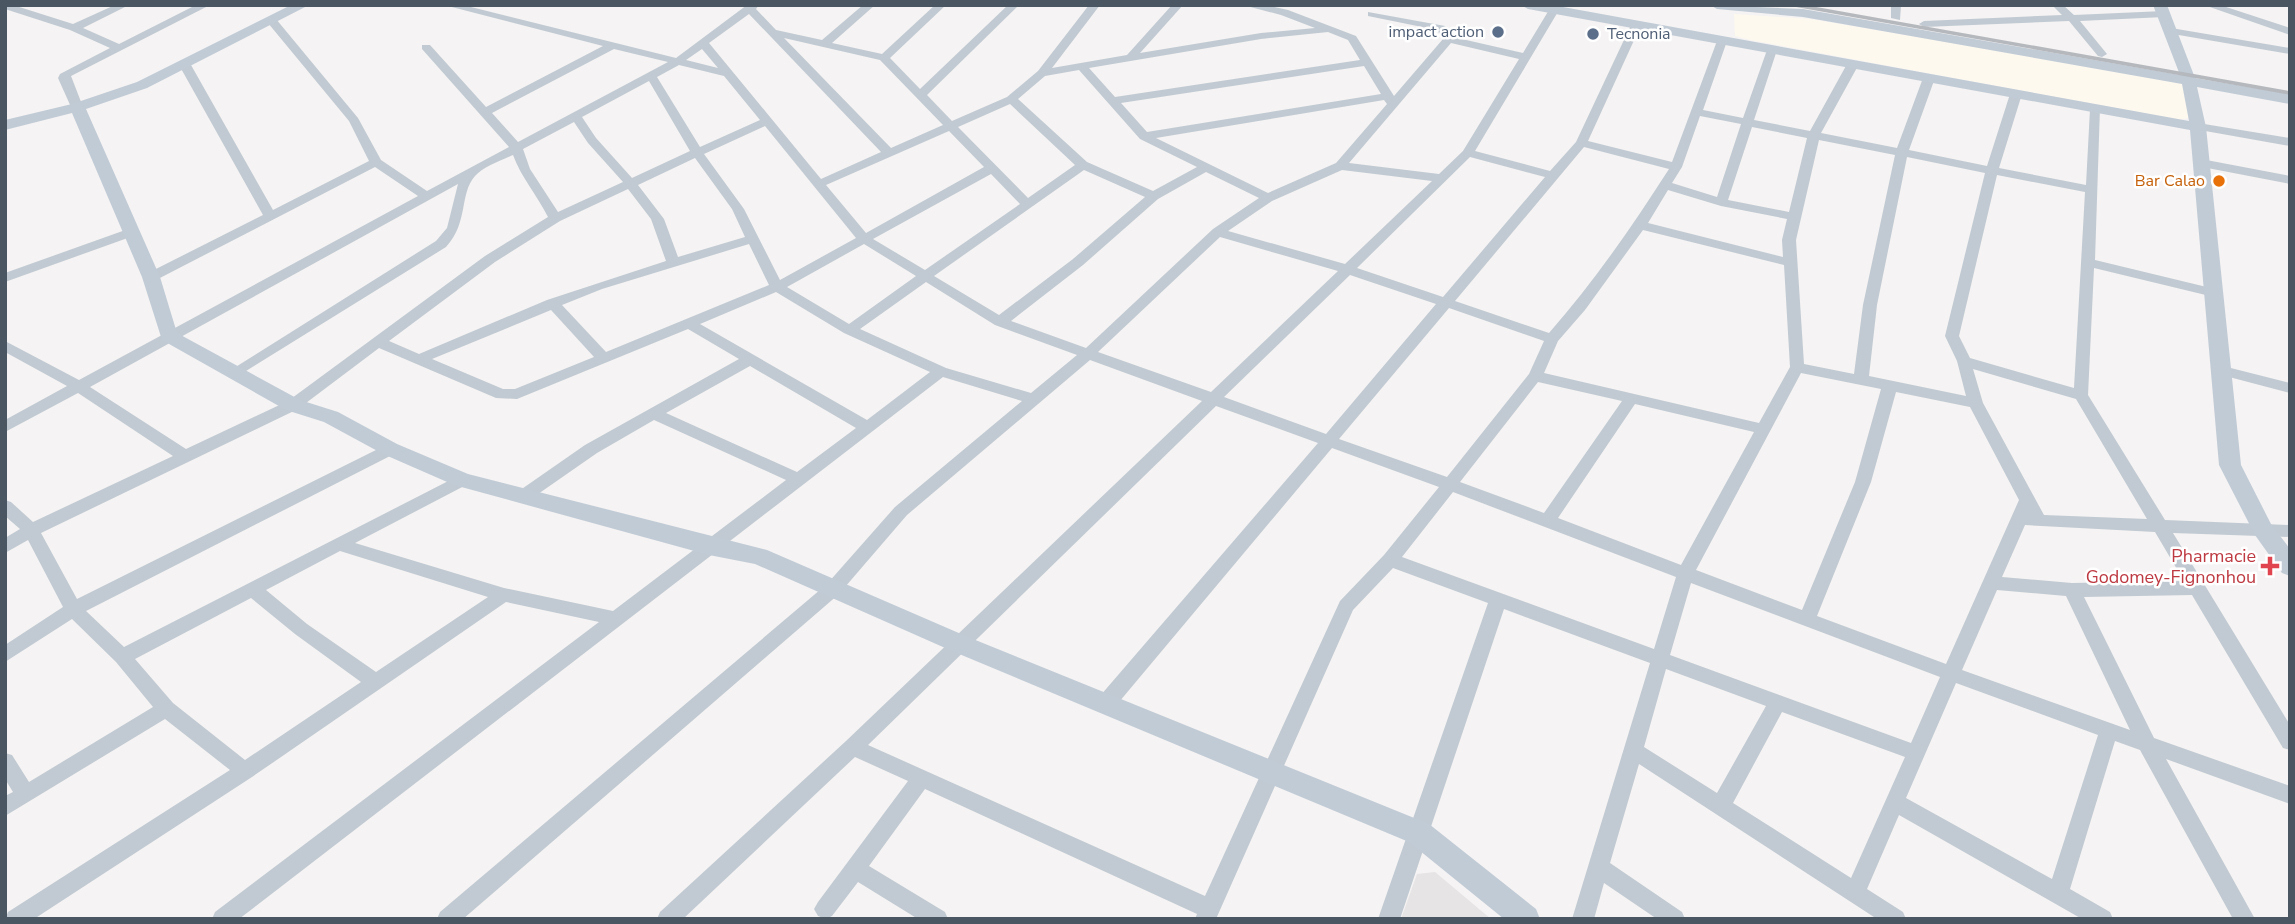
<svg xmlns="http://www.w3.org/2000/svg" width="2295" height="924" font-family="'Nunito Sans',sans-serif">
  <rect width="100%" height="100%" fill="#f5f3f3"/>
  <polygon fill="#fdf9ef" points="1734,14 1811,19 2189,83 2193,117 2179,120 1750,40 1735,36"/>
  <polygon fill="#e6e4e5" points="1435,872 1491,919 1401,919 1417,874"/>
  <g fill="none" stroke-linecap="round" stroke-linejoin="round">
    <g fill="#c1cad2" fill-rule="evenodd">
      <polygon points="5,5 13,5 73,24 115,5 129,5 83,28 119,44 196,5 210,5 71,76 83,107 77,110 71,107 58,78 60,74 110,48 70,30 5,9"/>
      <path d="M 444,5 L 463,5 L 676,58 L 747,5 L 759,5 L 756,9 L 776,30 L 822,40 L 863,5 L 875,5 L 832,43 L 882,54 L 935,5 L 946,5 L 890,58 L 920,89 L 1008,5 L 1019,5 L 927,95 L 952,121 L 1007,97 L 1038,71 L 1089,5 L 1100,5 L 1052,68 L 1127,55 L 1172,5 L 1183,5 L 1140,53 L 1261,33 L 1315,28 L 1281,15 L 1243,5 L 1265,5 L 1288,10 L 1356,36 L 1394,96 L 1443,39 L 1437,30 L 1368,16 L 1368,12 L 1445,26 L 1453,37 L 1523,53 L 1549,10 L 1554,7 L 1559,10 L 1475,151 L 1550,171 L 1576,142 L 1631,25 L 1636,22 L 1641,25 L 1588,141 L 1672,162 L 1717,41 L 1722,38 L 1727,41 L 1703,110 L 1743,118 L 1767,50 L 1772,47 L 1777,50 L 1754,120 L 1810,131 L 1847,64 L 1853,61 L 1859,64 L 1821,133 L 1897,148 L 1923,78 L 1929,75 L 1935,78 L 1909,150 L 1987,166 L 2010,94 L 2016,91 L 2022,94 L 1999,168 L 2086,185 L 2090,109 L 2092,107 L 2100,107 L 2095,260 L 2219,290 L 2221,293 L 2214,297 L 2094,268 L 2088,395 L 2165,520 L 2290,525 L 2290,537 L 2173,533 L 2290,725 L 2290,750 L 2283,748 L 2192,595 L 2084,597 L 2154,738 L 2290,786 L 2290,804 L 2166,759 L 2255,919 L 2233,919 L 2140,750 L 2115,741 L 2070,889 L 2110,912 L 2113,919 L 2082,919 L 1899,815 L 1867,889 L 1903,912 L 1906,919 L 1877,919 L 1639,764 L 1610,863 L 1682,912 L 1685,919 L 1657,919 L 1604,883 L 1594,919 L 1572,919 L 1650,663 L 1504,609 L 1400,919 L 1378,919 L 1488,603 L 1393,568 L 1353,610 L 1216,919 L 1195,919 L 1197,914 L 925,789 L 869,866 L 945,912 L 948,919 L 918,919 L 858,882 L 832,916 L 826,919 L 818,916 L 814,909 L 818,902 L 908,781 L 855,757 L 683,919 L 657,919 L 660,912 L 846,741 L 1202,401 L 1090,360 L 907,515 L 839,594 L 463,919 L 437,919 L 440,912 L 827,584 L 895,507 L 1022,401 L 943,377 L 239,919 L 212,919 L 215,912 L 599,622 L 506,602 L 252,777 L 34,919 L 5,919 L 8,912 L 230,770 L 165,719 L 5,816 L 5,796 L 13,792 L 5,779 L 5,753 L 12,755 L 29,782 L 153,707 L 116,662 L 72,619 L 5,662 L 5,645 L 63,607 L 28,540 L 5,553 L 5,538 L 20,529 L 5,516 L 5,500 L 11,502 L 33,522 L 173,456 L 78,393 L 5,432 L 5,420 L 67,386 L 5,352 L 5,341 L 79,380 L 418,196 L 375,167 L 156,280 L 146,280 L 144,277 L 146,274 L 263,215 L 179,65 L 181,63 L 191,65 L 273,210 L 369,161 L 349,121 L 268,23 L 268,19 L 276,19 L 358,118 L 381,160 L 427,191 L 509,147 L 422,49 L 422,45 L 430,45 L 486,107 L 603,46 ZM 749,14 L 881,152 L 821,179 L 709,43 ZM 1328,32 L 1348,40 L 1360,60 L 1115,97 L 1089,68 L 1261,39 ZM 784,38 L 880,60 L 943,125 L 891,148 ZM 1451,43 L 1519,59 L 1463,151 L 1439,174 L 1349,163 ZM 614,49 L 668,62 L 518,142 L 492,113 ZM 702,49 L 718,68 L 686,60 ZM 679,65 L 724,76 L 760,120 L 700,147 L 657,77 ZM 1364,66 L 1381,94 L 1147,132 L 1121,103 ZM 1079,70 L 1140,139 L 1197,167 L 1153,191 L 1087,162 L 1018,99 L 1045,76 ZM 649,81 L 690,151 L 632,178 L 596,138 L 582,117 ZM 1384,100 L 1387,104 L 1336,163 L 1268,193 L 1156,138 ZM 1010,104 L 1075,165 L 1028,198 L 958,127 ZM 1700,116 L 1741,124 L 1717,197 L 1672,183 L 1682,167 ZM 574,122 L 588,143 L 623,182 L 558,212 L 530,169 L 523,149 ZM 765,126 L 856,238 L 780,280 L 744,209 L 704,154 ZM 1752,127 L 1807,138 L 1789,212 L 1728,200 ZM 949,131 L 984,167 L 866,233 L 826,185 ZM 1819,140 L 1895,155 L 1863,305 L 1854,374 L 1804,364 L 1796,240 ZM 1584,147 L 1669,169 C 1633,225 1594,282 1549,333 L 1455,301 ZM 513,155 C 521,177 537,195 548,217 L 485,256 L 288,401 L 186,449 L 90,387 L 458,184 L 447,228 L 436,241 L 226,373 L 228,376 L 238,376 L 446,247 C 469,222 459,194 475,176 C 483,167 502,160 513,155 ZM 1470,157 L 1545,177 L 1443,297 L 1357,268 ZM 1907,157 L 1985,173 L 1945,336 L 1957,361 L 1966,396 L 1869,376 L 1877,305 ZM 695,158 L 732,209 L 745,237 L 678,257 L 664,219 L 638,185 ZM 1084,170 L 1145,197 L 1073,259 L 999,315 L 934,276 ZM 1342,170 L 1432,181 L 1345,264 L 1228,231 L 1272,201 ZM 1206,172 L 1259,198 L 1213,229 L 1086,348 L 1011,321 L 1083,265 L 1158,199 ZM 991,174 L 1020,204 L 925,270 L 873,239 ZM 1997,175 L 2085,192 L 2074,388 L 1970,358 L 1959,336 ZM 628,189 L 651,219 L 666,261 L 547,300 L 419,354 L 389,341 L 495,262 L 560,221 ZM 1668,190 L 1721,206 L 1787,219 L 1782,240 L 1783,257 L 1648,223 ZM 1643,230 L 1784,265 L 1790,367 L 1759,423 L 1544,373 L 1558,341 L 1585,310 ZM 1220,237 L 1338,271 L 1211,392 L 1098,352 ZM 749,244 L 769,285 L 606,352 L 562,305 L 602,289 ZM 864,244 L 916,276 L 849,324 L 787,287 ZM 1350,275 L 1436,304 L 1326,434 L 1224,397 ZM 926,282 L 995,325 L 1077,355 L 1031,393 L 946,368 L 860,329 ZM 776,292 L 844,333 L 930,372 L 867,420 L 700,324 ZM 1449,308 L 1544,341 L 1529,374 L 1447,477 L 1339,439 ZM 551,310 L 594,357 L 515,389 L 503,389 L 432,359 ZM 688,329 L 739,359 L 585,445 L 516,493 L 514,497 L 516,501 L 528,501 L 597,453 L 654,420 L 786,480 L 613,611 L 504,588 L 355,543 L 468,484 L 470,480 L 468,476 L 462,474 L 124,647 L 86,611 L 396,453 L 398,449 L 390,443 L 77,599 L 41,533 L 298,409 L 379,348 L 496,398 L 517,399 ZM 750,366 L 856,428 L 797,472 L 666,413 ZM 1973,369 L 2076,399 L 2147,519 L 2044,515 L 1983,403 ZM 1801,373 L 1881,389 L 1855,482 L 1802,610 L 1696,570 ZM 1538,382 L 1622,401 L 1544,513 L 1460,482 ZM 1896,392 L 1970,407 L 2019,500 L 1946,664 L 1817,616 L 1871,482 ZM 1635,404 L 1754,432 L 1681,565 L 1558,518 ZM 1216,406 L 1318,443 L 1100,696 L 1098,702 L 1100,708 L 1107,710 L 1114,708 L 1332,448 L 1439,487 L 1384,555 L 1340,601 L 1205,896 L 868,745 ZM 1453,492 L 1676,577 L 1654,649 L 1402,557 ZM 2025,525 L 2155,532 L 2184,581 L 2072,583 L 2002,577 ZM 340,551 L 488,597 L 376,672 L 307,624 L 266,590 ZM 1691,583 L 1940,677 L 1911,743 L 1670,655 ZM 1997,590 L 2066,596 L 2130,730 L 1962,670 ZM 251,598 L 295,634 L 361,682 L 245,760 L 173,703 L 135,659 ZM 1666,669 L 1766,706 L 1717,793 L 1644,747 ZM 1956,683 L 2098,735 L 2052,879 L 1906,798 ZM 1782,712 L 1905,757 L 1851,878 L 1733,803 Z"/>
      <polygon points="1891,5 1901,5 1900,20 1891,18"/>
      <polygon points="2052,5 2063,5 2074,15 2164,11 2169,14 2164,17 2080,21 2107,54 2102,57 2098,56 2069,21 1924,27 1919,24 1924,21 2062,15"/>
      <polygon points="2204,5 2220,5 2290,28 2290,35"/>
      <polygon points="2171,28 2290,48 2290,54 2167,33 2166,31"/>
      <polygon points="2198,123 2290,138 2290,146 2194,129 2194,125"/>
      <polygon points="2201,159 2290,176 2290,184 2197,166 2197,160"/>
      <polygon points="131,228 138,232 136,235 5,282 5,273"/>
      <polygon points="2219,365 2290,383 2290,393 2214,373 2212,370 2214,367"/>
    </g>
    <g fill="#c1cbd6" fill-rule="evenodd">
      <polygon points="291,5 309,5 147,88 86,109 160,277 177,333 300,400 338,412 397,444 468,474 767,550 968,637 1429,824 1536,909 1540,919 1504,919 1409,842 952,651 755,564 709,555 454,485 383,454 324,422 286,410 162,340 142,277 72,113 5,130 5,120 72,104 137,82"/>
      <polygon points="1521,5 1552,5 2189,121 2182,84 1803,17 1717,9 1710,5 1803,9 2180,75 2153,5 2167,5 2195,78 2290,94 2290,104 2197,87 2206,127 2241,465 2271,524 2290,549 2290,576 2282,573 2255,535 2219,465 2190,130 1528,9"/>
    </g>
    <polyline stroke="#b5b8bd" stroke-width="3.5" points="1795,5 2290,93"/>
  </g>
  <g fill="#5c6f8a" stroke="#fff" stroke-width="2.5">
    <circle cx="1498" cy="32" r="7"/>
    <circle cx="1593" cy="34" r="7"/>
  </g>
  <circle fill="#e8710a" stroke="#fff" stroke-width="2.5" cx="2219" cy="181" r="7"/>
  <path fill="#e0444e" stroke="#fff" stroke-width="2.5" d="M2266.5 555.5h7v7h7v7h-7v7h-7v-7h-7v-7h7z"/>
  <g text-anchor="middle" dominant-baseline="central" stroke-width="5" stroke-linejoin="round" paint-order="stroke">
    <g font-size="16" fill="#4e5e75" stroke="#fff" text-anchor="end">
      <text x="1484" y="32">impact action</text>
      <text x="1607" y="34" text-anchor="start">Tecnonia</text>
    </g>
    <g font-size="16" fill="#c56008" stroke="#fff" text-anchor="end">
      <text x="2205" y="181">Bar Calao</text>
    </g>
    <g font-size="18" fill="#be3a42" stroke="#fff" text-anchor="end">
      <text x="2256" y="556">Pharmacie<tspan x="2256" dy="21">Godomey-Fignonhou</tspan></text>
    </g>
  </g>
  <rect width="2295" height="924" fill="none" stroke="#4a5661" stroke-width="14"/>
</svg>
